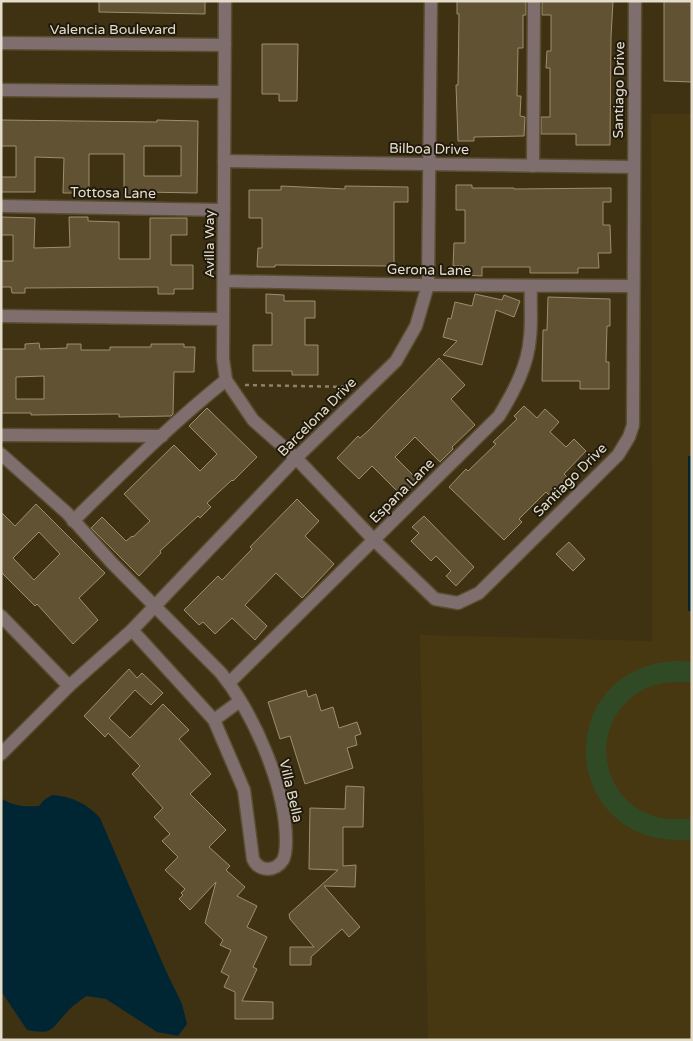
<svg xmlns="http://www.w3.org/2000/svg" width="693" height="1041" font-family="'Varela Round',sans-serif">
  <rect width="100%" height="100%" fill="#3f3213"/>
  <polygon fill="#483811" points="651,114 692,114 692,1040 428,1040 420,635 652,641"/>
  <path fill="#304a26" d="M 676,661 L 692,662 L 692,682 C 675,682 658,681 643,690 C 591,717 595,793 650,815 C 663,820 678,819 692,819 L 692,840 C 676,840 661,840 646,835 C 571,810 565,705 635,671 C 648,664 662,662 676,661 Z"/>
  <g fill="#002633">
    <rect x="688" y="456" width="4" height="155"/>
    <path d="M 52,795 C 71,796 88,804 100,818 L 166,971 L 182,1004 L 187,1024 L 178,1036 L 157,1032 L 106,999 L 86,996 C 80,1001 72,1006 67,1012 C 51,1029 54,1035 27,1030 L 1,991 L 1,798 C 12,806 25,807 39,806 L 44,800 Z"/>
  </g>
  <g fill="#605233" stroke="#9d8e6d" fill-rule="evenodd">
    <polygon points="99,1 205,1 205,14 99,12"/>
    <polygon points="457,1 526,1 526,15 523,15 523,48 518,48 517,96 521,96 520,116 525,117 524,136 474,137 474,141 458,141 456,85 458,85 459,14 457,14"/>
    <polygon points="542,1 613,1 611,37 610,145 576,145 576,134 541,134 541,117 550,117 550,68 546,68 547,51 551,51 551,15 542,15"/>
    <polygon points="664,1 692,1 692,82 664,81"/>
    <polygon points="262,44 298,44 297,101 279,101 279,94 262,94"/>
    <path d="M 1,120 L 157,122 L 157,120 L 198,121 L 197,193 L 143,192 L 143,196 L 124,195 L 124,154 L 89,154 L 89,193 L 63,193 L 64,158 L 35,157 L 35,192 L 1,192 L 1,177 L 16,177 L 16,146 L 1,146 ZM 144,146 L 181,146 L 181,176 L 144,176 Z"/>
    <polygon points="456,185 472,185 472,188 514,188 514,189 611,188 611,202 603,202 603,225 610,225 611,253 598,253 599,268 578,268 578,273 530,273 530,267 482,267 482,276 463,275 463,266 453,266 454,243 465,243 465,210 456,210"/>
    <polygon points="281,186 345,189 345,186 408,187 408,202 394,202 394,266 275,265 275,267 257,267 258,248 262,248 262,218 249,218 249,190 281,190"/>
    <polygon points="1,217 35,218 34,248 70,247 69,217 88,217 88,221 119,222 119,259 150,259 150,218 187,218 187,235 171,235 171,265 193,265 193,289 174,289 174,294 158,294 158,287 25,288 25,293 12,293 11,287 1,287 1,261 13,261 13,235 1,235"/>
    <polygon points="266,294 284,295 284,301 315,301 315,318 305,318 305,345 318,345 318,375 292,375 292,371 253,371 253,345 272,345 272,313 266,313"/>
    <polygon points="475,294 502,300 504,295 520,301 514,317 496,310 482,365 443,355 457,341 443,337 448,318 451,319 455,302 472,306"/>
    <polygon points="548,297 610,299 610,326 607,326 606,362 609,362 609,389 580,389 580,381 542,381 543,330 547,330"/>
    <path d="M 39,343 L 40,349 L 67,348 L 67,344 L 81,344 L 81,350 L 110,350 L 110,347 L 151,347 L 151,344 L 184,344 L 184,347 L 195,347 L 194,372 L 174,372 L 173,414 L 171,416 L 119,417 L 119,414 L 31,415 L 31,413 L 1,413 L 1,349 L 25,349 L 25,344 ZM 44,376 L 44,399 L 16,399 L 16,377 Z"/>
    <polygon points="439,358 465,385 451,399 475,425 452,447 453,449 440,462 415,437 395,457 418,480 402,496 372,466 359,479 337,458 358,436 360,438 368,431"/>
    <polygon points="524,406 537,418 545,409 559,422 550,432 566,447 574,439 586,451 564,474 568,478 550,496 546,492 519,519 522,522 504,540 449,487 466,469 468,471 496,444 493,442 517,419 514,416"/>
    <polygon points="207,408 257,457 233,481 232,480 207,503 211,507 200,518 198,516 160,551 161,553 139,576 91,528 102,517 126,541 132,536 133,537 150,521 124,494 174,445 200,471 217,454 189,426"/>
    <polygon points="297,499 319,521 305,536 334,564 302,598 276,573 245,605 267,626 255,640 232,618 215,634 203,622 199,625 184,610 218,576 222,580 252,549 250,547"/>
    <path d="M 36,504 L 105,573 L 79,598 L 98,620 L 73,644 L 37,604 L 35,606 L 1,572 L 1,512 L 15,526 ZM 39,532 L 60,554 L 34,580 L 13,558 Z"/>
    <polygon points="424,516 474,567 456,586 446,576 451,571 436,556 431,561 411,541 419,533 412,527"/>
    <polygon points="569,542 585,559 573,571 556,554"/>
    <polygon points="129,669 137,678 142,673 163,693 151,705 135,690 109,718 130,738 163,704 189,730 179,739 211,774 190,794 226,830 209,847 230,866 226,870 245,887 237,896 257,906 247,927 267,937 253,967 257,969 242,1001 273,1002 273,1019 235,1019 235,992 224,987 229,976 221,972 231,950 220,945 223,940 205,923 216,882 190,910 179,899 183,895 181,893 185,889 165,870 178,857 162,841 170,834 154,817 163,808 132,774 140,766 108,733 105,737 84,716"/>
    <polygon points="306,690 308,697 316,694 321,711 333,707 339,728 357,722 361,734 355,736 357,745 347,748 353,768 305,784 290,736 280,739 268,702"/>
    <polygon points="346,786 364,787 363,827 343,827 343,866 356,865 355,887 324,886 360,927 349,937 342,929 311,957 311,965 290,965 290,947 314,947 290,919 289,914 338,870 309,869 310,808 345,809"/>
  </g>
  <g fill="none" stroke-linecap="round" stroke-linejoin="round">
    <defs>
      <g id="minor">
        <polyline points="225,1 223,359 226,380 253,420 296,458 374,540 435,599 458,603 479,593 618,455 629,437 633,425 635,1"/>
        <polyline points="1,43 225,45"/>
        <polyline points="1,90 224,92"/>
        <polyline points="224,161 633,167"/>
        <polyline points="533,166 534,1"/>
        <polyline points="1,206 224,210"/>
        <polyline points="224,281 428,285 633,286"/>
        <polyline points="1,316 223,319"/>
        <polyline points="1,435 162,436"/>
        <path d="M 1,454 L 67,513 L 112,563 L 221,673 C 254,714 286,787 286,841 C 286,847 286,854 283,860 C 275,872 259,872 253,859 L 244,790 L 214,720 L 132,630"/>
        <path d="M 73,521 C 123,472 172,423 226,380"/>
        <polyline points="1,616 69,686"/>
        <path d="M 229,683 L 499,416 C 514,391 528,366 530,337 C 532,320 530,303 531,286"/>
        <polyline points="214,720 240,701"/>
        <polyline points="1,754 69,686 132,630 296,458 396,361 416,326 428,285 431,1"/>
      </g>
    </defs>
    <use href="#minor" stroke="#5a4d30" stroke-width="15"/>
    <polyline stroke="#8d8269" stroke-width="2.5" stroke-dasharray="4 4" stroke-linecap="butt" points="245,385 350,387"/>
    <use href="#minor" stroke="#7f6e6e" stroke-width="12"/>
  </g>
  <g text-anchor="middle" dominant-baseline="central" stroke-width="4" stroke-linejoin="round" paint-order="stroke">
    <g font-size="14" fill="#e5ddcb" stroke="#201a0d">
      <text x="113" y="29">Valencia Boulevard</text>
      <text transform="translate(619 90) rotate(-89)">Santiago Drive</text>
      <text transform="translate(429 149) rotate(1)">Bilboa Drive</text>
      <text transform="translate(113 193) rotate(1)">Tottosa Lane</text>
      <text transform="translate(209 244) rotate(-90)">Avilla Way</text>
      <text transform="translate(429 270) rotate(1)">Gerona Lane</text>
      <text transform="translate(317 417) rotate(-45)">Barcelona Drive</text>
      <text transform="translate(570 480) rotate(-45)">Santiago Drive</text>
      <text transform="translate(402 491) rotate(-45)">Espana Lane</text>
      <text transform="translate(291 791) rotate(77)">Villa Bella</text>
    </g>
  </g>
  <rect width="693" height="1041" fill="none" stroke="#e5ddcb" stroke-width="5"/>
</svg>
